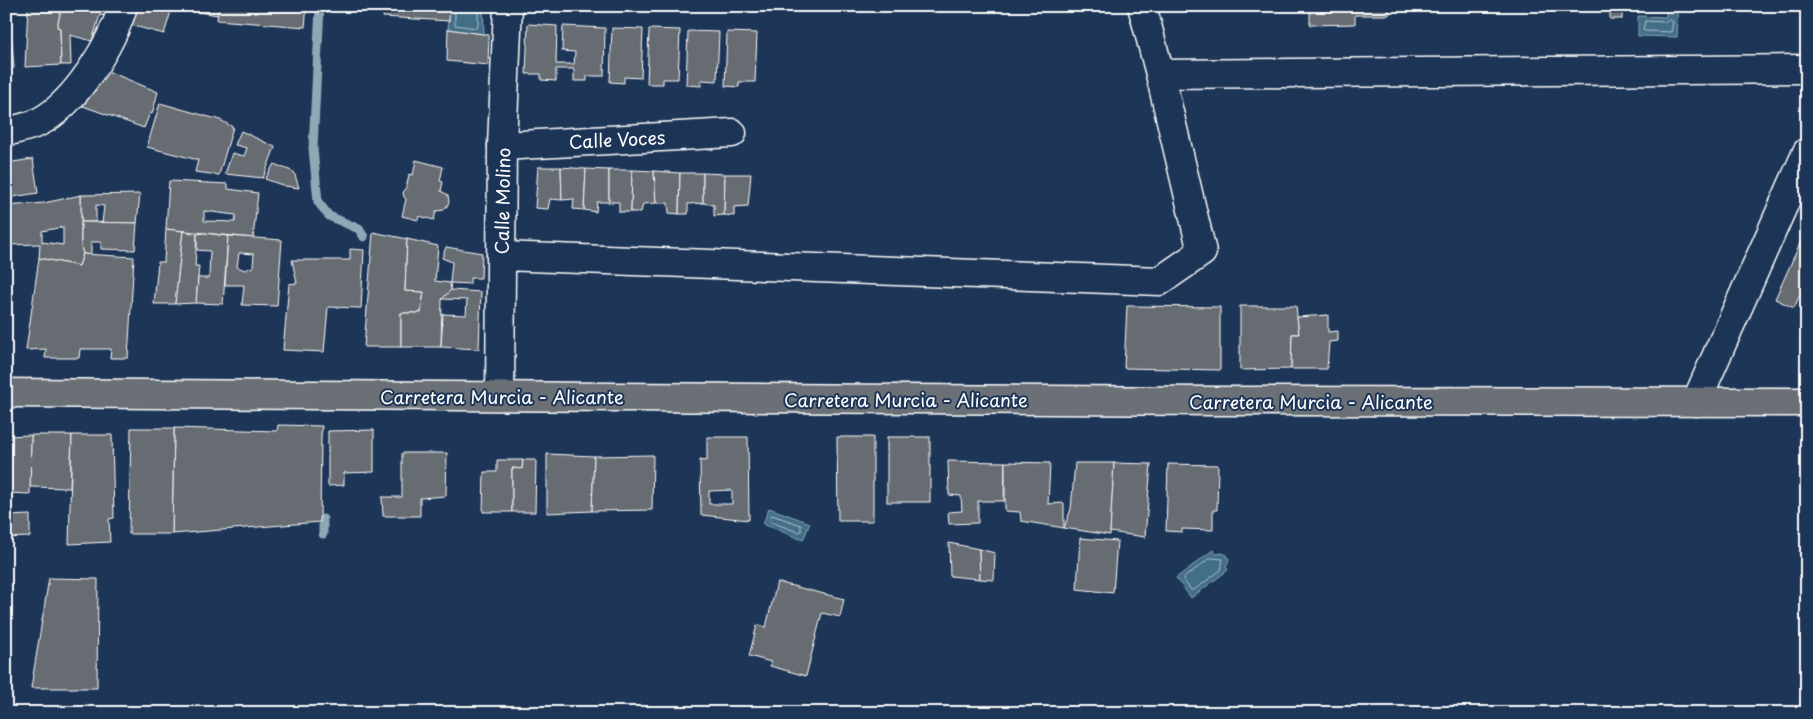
<svg xmlns="http://www.w3.org/2000/svg" width="1813" height="719" font-family="'Playpen Sans',sans-serif">
  <rect width="100%" height="100%" fill="#1d3557"/>
  <filter id="ink" filterUnits="userSpaceOnUse"><feTurbulence type="fractalNoise" baseFrequency=".02" numOctaves="2"/><feDisplacementMap in="SourceGraphic" scale="10" xChannelSelector="R" yChannelSelector="G"/><feConvolveMatrix kernelMatrix="1 2 1 2 8 2 1 2 1" color-interpolation-filters="sRGB"/></filter>
  <g filter="url(#ink)">
    <g fill="#426e86" stroke="#8ea8b6">
      <polygon points="450,6 483,6 484,34 448,29"/>
      <polygon points="1666,9 1678,10 1677,37 1638,36 1638,16 1666,17"/>
      <polygon points="769,508 810,523 803,540 763,524"/>
      <polygon points="1213,550 1216,554 1222,553 1227,555 1229,560 1226,567 1228,570 1191,598 1176,578"/>
    </g>
    <g fill="none" stroke-linecap="round" stroke-linejoin="round">
      <g stroke="#b3c5cf" stroke-width="1">
        <polyline points="455,6 455,25 476,28 478,26 478,6"/>
        <polygon points="1670,20 1673,22 1671,32 1645,31 1643,30 1645,21 1665,22"/>
        <polygon points="772,515 801,525 801,531 798,532 771,522 770,519"/>
        <polygon points="1211,558 1223,559 1221,570 1194,590 1191,590 1184,581 1184,578"/>
      </g>
      <g stroke="#8ea8b6" stroke-width="9">
        <polyline points="320,6 313,148 318,202 329,216 359,229 364,237"/>
        <polyline points="323,534 323,519"/>
      </g>
    </g>
    <g fill="#666c71" stroke="#fff" fill-rule="evenodd">
      <polygon points="28,6 62,6 57,27 60,28 61,65 25,67"/>
      <polygon points="62,6 113,6 110,16 100,15 92,41 70,35 71,65 61,65 60,28 57,27"/>
      <polygon points="131,6 219,6 218,15 172,8 164,34 127,24"/>
      <polygon points="219,6 307,6 305,27 217,20"/>
      <polygon points="384,6 450,6 449,21 383,17"/>
      <polygon points="1310,6 1389,6 1389,15 1355,15 1355,24 1310,25"/>
      <rect x="1610" y="6" width="12" height="13"/>
      <polygon points="528,24 557,26 556,64 574,64 575,52 562,51 563,26 605,28 604,76 587,76 587,81 574,81 574,69 556,69 556,81 541,80 541,74 526,74"/>
      <polygon points="612,28 643,29 641,78 624,77 624,83 610,82"/>
      <polygon points="448,29 489,35 488,65 447,61"/>
      <polygon points="649,29 680,30 678,79 663,79 663,84 647,84"/>
      <polygon points="11,30 14,68 6,69 6,31"/>
      <polygon points="688,31 719,32 717,81 701,80 701,86 686,85"/>
      <polygon points="727,32 757,33 755,82 739,82 739,87 725,86"/>
      <polygon points="100,68 158,92 152,114 150,113 144,128 83,106"/>
      <polygon points="160,103 220,120 233,127 219,175 195,172 198,160 147,147"/>
      <polygon points="241,131 275,147 263,178 225,174 232,153 244,156 247,148 235,145"/>
      <polygon points="33,159 38,193 6,198 6,163"/>
      <polygon points="416,160 443,167 440,181 443,182 441,191 448,195 449,203 444,210 436,211 434,220 419,216 418,220 402,216 406,199 404,197 403,192 406,189 409,174 413,175"/>
      <polygon points="274,164 294,172 299,188 285,186 265,179"/>
      <polygon points="538,167 561,167 562,200 550,199 548,209 535,208"/>
      <polygon points="561,167 586,169 584,210 573,209 574,199 562,200"/>
      <polygon points="586,169 609,170 609,202 597,202 596,212 584,210"/>
      <polygon points="609,170 632,170 631,212 619,212 619,202 609,202"/>
      <polygon points="632,170 654,171 656,203 643,204 641,212 631,212"/>
      <polygon points="654,171 680,173 679,214 669,213 668,203 656,203"/>
      <polygon points="680,173 703,173 703,203 688,204 688,214 679,214"/>
      <polygon points="703,173 725,174 724,215 714,216 714,205 703,203"/>
      <polygon points="725,174 751,174 748,206 734,207 734,216 724,215"/>
      <path d="M 169,181 L 228,184 L 228,189 L 258,193 L 253,238 L 166,229 ZM 204,211 L 236,215 L 235,222 L 204,221 Z"/>
      <polygon points="140,194 137,223 102,223 104,206 96,205 96,222 81,222 81,195"/>
      <path d="M 81,195 L 81,246 L 83,254 L 79,266 L 39,258 L 40,244 L 6,245 L 6,206 L 44,203 ZM 63,227 L 63,245 L 42,242 L 42,231 Z"/>
      <polygon points="81,222 137,223 135,250 101,249 101,242 91,242 91,255 83,254 81,246"/>
      <polygon points="1807,228 1807,279 1794,308 1775,299"/>
      <polygon points="166,229 183,231 175,304 154,304 158,262 164,262"/>
      <polygon points="183,231 197,234 195,266 199,266 198,278 196,303 175,304"/>
      <polygon points="373,232 407,239 405,291 424,292 421,313 401,313 401,347 364,347"/>
      <polygon points="204,233 228,236 223,304 196,303 198,278 209,278 210,251 197,250 197,234"/>
      <path d="M 228,236 L 282,240 L 277,306 L 242,305 L 244,285 L 225,285 ZM 239,253 L 254,254 L 253,267 L 245,270 L 237,267 Z"/>
      <polygon points="407,239 438,246 435,281 450,283 451,290 442,299 441,347 401,347 401,313 421,313 424,292 405,291"/>
      <polygon points="446,247 482,253 481,278 470,278 470,284 450,283 452,262 442,258"/>
      <polygon points="350,249 364,250 361,308 328,307 324,352 283,350 289,284 297,283 292,260 350,260"/>
      <polygon points="83,254 134,257 128,358 110,358 111,349 80,349 79,358 45,358 46,349 26,350 39,258 79,266"/>
      <polygon points="451,290 481,292 479,349 441,347 443,314 466,315 467,300 442,299"/>
      <polygon points="1127,306 1220,307 1220,370 1124,368"/>
      <polygon points="1240,306 1296,306 1299,334 1292,334 1291,369 1240,370"/>
      <polygon points="1328,315 1328,332 1338,331 1338,341 1329,342 1327,369 1291,369 1292,334 1299,334 1297,317"/>
      <polygon points="278,425 322,426 321,436 320,522 172,534 174,428 277,431"/>
      <polygon points="131,428 174,428 172,534 129,534"/>
      <polygon points="374,430 374,472 344,473 344,485 328,486 328,431"/>
      <polygon points="31,435 72,435 70,488 30,487"/>
      <polygon points="31,435 30,494 6,493 6,436"/>
      <polygon points="72,435 112,435 114,518 109,519 110,542 69,544"/>
      <path d="M 707,437 L 748,437 L 749,520 L 701,515 L 700,460 L 707,461 ZM 732,490 L 732,504 L 709,504 L 709,491 Z"/>
      <polygon points="837,437 873,437 873,521 838,521"/>
      <rect x="887" y="437" width="43" height="65"/>
      <polygon points="402,453 447,453 446,496 420,498 420,516 383,516 382,497 402,497"/>
      <polygon points="547,454 594,456 592,511 547,513"/>
      <polygon points="653,455 652,510 592,511 594,456"/>
      <polygon points="497,460 523,460 522,469 512,468 512,512 483,512 484,472 497,472"/>
      <polygon points="523,460 536,460 535,512 512,512 512,468 522,469"/>
      <polygon points="948,461 1005,462 1004,501 978,501 978,523 949,524 948,512 962,511 961,496 949,495"/>
      <polygon points="1005,462 1050,463 1048,504 1064,503 1064,528 1021,521 1020,512 1005,511"/>
      <polygon points="1075,463 1114,463 1110,535 1064,528 1071,509"/>
      <polygon points="1114,463 1151,464 1145,537 1110,532"/>
      <polygon points="1168,464 1218,465 1217,510 1213,510 1213,530 1182,529 1182,532 1166,531"/>
      <polygon points="30,515 30,537 6,538 6,516"/>
      <polygon points="1080,538 1117,541 1113,593 1077,589"/>
      <polygon points="949,543 979,549 980,579 950,576"/>
      <polygon points="979,549 995,553 994,580 980,579"/>
      <polygon points="49,578 98,579 97,688 31,688"/>
      <polygon points="777,582 844,599 840,617 822,613 806,676 770,666 771,662 749,656 757,625 766,627"/>
    </g>
    <g fill="none" stroke-linecap="round" stroke-linejoin="round">
      <defs>
        <g id="minor">
          <polyline points="1160,74 1807,69"/>
          <path d="M 6,132 C 17,129 29,127 39,122 C 75,104 112,44 123,6"/>
          <polyline points="502,146 732,133"/>
          <polyline points="501,256 1160,281 1202,252 1160,74 1142,6"/>
          <polyline points="500,396 502,146 508,6"/>
          <polyline points="1696,402 1807,152"/>
        </g>
        <polyline id="highway" points="6,393 1214,401 1807,402"/>
      </defs>
      <use href="#minor" stroke="#fff" stroke-width="31"/>
      <use href="#highway" stroke="#fff" stroke-width="31"/>
      <use href="#minor" stroke="#1d3557" stroke-width="28"/>
      <use href="#highway" stroke="#6a7074" stroke-width="28"/>
    </g>
  </g>
  <g text-anchor="middle" dominant-baseline="central" stroke-width="4" stroke-linejoin="round" paint-order="stroke">
    <g font-size="18" fill="#fff" stroke="#1d3557">
      <text transform="translate(617 139) rotate(-3)">Calle Voces</text>
      <text transform="translate(502 201) rotate(-89)">Calle Molino</text>
      <text x="502" y="396">Carretera Murcia - Alicante</text>
      <text x="906" y="399">Carretera Murcia - Alicante</text>
      <text x="1311" y="401">Carretera Murcia - Alicante</text>
    </g>
  </g>
  <rect width="1813" height="719" fill="none" stroke="#1d3557" stroke-width="25"/>
  <rect x="12" y="12" width="1788" height="694" fill="none" stroke="#fff" stroke-width="2" filter="url(#ink)"/>
</svg>
